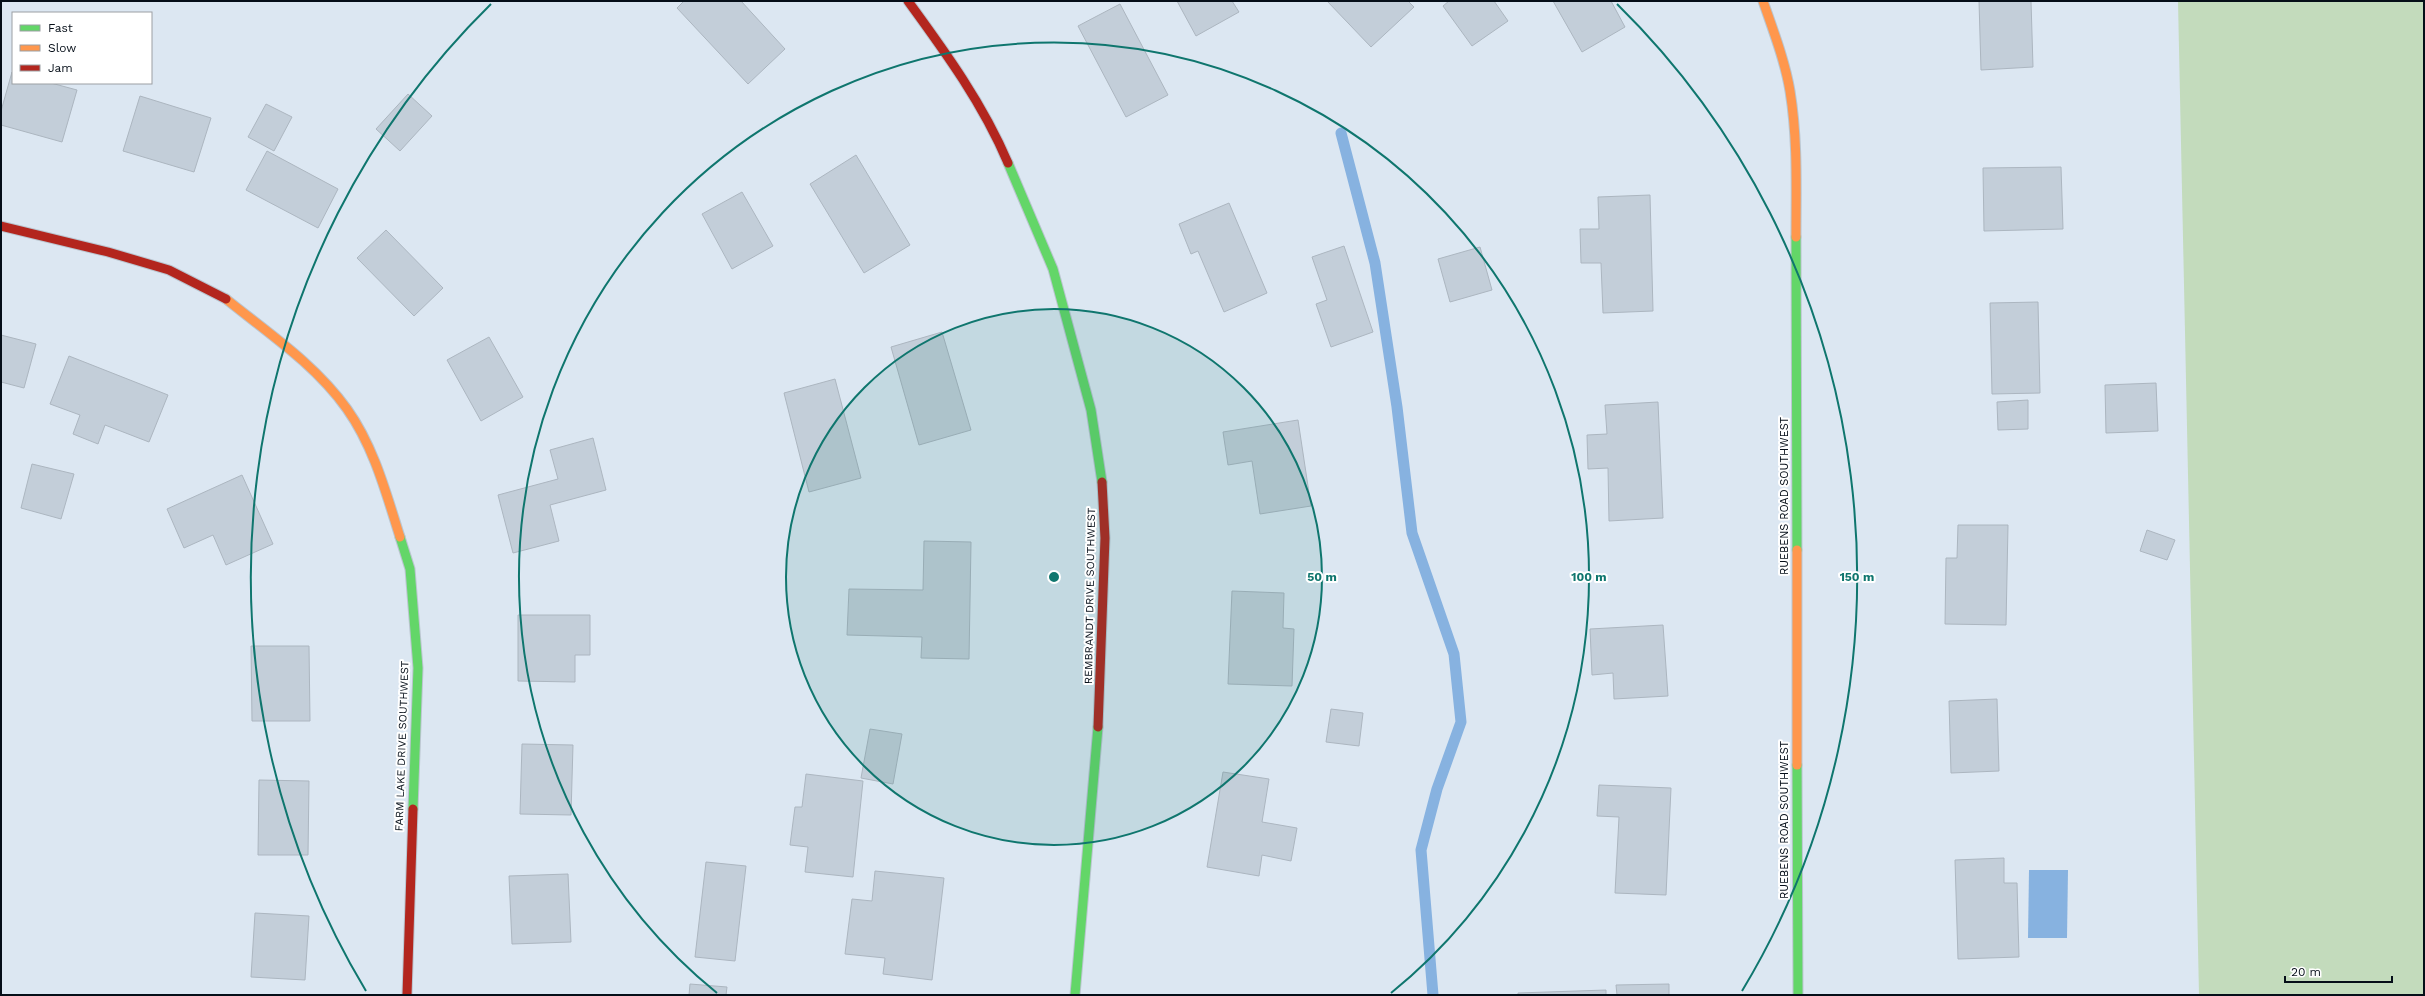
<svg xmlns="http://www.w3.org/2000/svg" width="2425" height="996" font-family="'Work Sans',sans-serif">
  <rect width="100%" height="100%" fill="#dce7f2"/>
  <polygon fill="#c3dbbc" points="2178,1 2424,1 2424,995 2199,995"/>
  <polygon fill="#87b2e0" points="2029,870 2068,870 2067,938 2028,938"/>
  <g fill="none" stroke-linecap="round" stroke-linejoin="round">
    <polyline stroke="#87b2e0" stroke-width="11" points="1341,133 1375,263 1397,407 1412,533 1454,654 1461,722 1437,789 1421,850 1433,995"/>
  </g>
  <g fill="#c3ced9" stroke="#acb6c0">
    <polygon points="684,1 741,1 785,49 748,84 677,8"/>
    <polygon points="1177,1 1232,1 1239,12 1196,36"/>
    <polygon points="1327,1 1408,1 1414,7 1371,47"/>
    <polygon points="1449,1 1494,1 1508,21 1472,46 1443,6"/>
    <polygon points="1553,1 1611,1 1625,27 1582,52"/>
    <polygon points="1979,1 2031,1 2033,67 1981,70"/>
    <polygon points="1120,4 1168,95 1126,117 1078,26"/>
    <polygon points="12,72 13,83 51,83 77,90 62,142 1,125 1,111"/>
    <polygon points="408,94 432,116 400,151 376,129"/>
    <polygon points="140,96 211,118 194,172 123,151"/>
    <polygon points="266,104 292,117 274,151 248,137"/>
    <polygon points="267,151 338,189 318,228 246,190"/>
    <polygon points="856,155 910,245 864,273 810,184"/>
    <polygon points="2061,167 2063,229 1984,231 1983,168"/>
    <polygon points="742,192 773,246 732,269 702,214"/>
    <polygon points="1650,195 1653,311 1603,313 1601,263 1581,263 1580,229 1599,229 1598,197"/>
    <polygon points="1229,203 1267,293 1224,312 1198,251 1191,254 1179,224"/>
    <polygon points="386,230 443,288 414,316 357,258"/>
    <polygon points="1344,246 1373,332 1331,347 1316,304 1327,300 1312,257"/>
    <polygon points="1480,247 1492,290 1450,302 1438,259"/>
    <polygon points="2038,302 2040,393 1992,394 1990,303"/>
    <polygon points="942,332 971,430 919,445 891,347"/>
    <polygon points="1,335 36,344 24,388 1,382"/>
    <polygon points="489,337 523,397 481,421 447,360"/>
    <polygon points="69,356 168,395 149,442 105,425 98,444 73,434 80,415 50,404"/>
    <polygon points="835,379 861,478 809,492 784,393"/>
    <polygon points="2156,383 2158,431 2106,433 2105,385"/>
    <polygon points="2028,400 2028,429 1998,430 1997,402"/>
    <polygon points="1658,402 1663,518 1609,521 1608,468 1588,469 1587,435 1607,434 1605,405"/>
    <polygon points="1298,420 1311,506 1260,514 1252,461 1228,465 1223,432"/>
    <polygon points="593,438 606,490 550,505 559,541 513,553 498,495 558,479 550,450"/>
    <polygon points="32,464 74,474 61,519 21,508"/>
    <polygon points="242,475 273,544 226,565 213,535 184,548 167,509"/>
    <polygon points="1958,525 2008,525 2006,625 1945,624 1946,558 1957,558"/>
    <polygon points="2147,530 2175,540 2167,560 2140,551"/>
    <polygon points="924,541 971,542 969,659 921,658 922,637 847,635 849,589 923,590"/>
    <polygon points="1232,591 1284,593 1283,628 1294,629 1292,686 1228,684"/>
    <polygon points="518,615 590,615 590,655 575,655 575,682 518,681"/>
    <polygon points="1663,625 1668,696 1614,699 1613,673 1592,675 1590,629"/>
    <polygon points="251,646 309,646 310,721 252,721"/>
    <polygon points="1997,699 1999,771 1951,773 1949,701"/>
    <polygon points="1331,709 1363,713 1359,746 1326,742"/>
    <polygon points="870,729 902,734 893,784 861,778"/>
    <polygon points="522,744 573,745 571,815 520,814"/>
    <polygon points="1223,772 1269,779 1262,822 1297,828 1291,861 1262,855 1259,876 1207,867"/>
    <polygon points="806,774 863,781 853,877 805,872 808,847 790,845 795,807 802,807"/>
    <polygon points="259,780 309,781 308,855 258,855"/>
    <polygon points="1599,785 1671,788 1666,895 1615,893 1619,817 1597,816"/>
    <polygon points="2004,858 2004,883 2017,883 2019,957 1958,959 1955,860"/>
    <polygon points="706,862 746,866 735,961 695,957"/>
    <polygon points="875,871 944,878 932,980 883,974 885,958 845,954 852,899 872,901"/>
    <polygon points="568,874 571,942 512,944 509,876"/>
    <polygon points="255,913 309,916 305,980 251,977"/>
    <polygon points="690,984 727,987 726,995 689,995"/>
    <polygon points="1669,984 1669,995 1617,995 1616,985"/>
    <polygon points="1606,990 1606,995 1518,995 1518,993"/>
  </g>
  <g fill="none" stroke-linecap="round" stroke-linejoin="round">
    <defs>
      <g id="fast">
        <polyline points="1008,163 1053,269 1091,410 1102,482"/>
        <polyline points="1796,237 1797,550"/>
        <polyline points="400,537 410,569 418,668 413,809"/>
        <polyline points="1797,765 1798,995"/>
        <polyline points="1075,995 1098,727"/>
      </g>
      <g id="slow">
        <path d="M 1763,1 C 1773,30 1785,61 1790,91 C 1798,140 1796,189 1796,237"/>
        <path d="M 226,299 C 268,333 315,364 347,409 C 374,447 386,493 400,537"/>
        <polyline points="1797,550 1797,765"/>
      </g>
      <g id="jam">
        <path d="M 908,1 C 946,53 983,104 1008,163"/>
        <polyline points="1,226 108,252 169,270 226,299"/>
        <polyline points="1098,727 1105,538 1102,482"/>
        <polyline points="407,995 413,809"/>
      </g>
    </defs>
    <use href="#fast" stroke="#bac5cf" stroke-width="11"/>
    <use href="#slow" stroke="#bac5cf" stroke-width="11"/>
    <use href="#jam" stroke="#bac5cf" stroke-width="11"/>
    <use href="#fast" stroke="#63d668" stroke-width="9"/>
    <use href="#slow" stroke="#ff974d" stroke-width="9"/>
    <use href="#jam" stroke="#b3261e" stroke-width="9"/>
  </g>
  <circle cx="1054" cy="577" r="268" fill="#0f766e" fill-opacity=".12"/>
  <g fill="none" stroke="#0f766e" stroke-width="2">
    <circle cx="1054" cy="577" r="268"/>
    <path d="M717 993A535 535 0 1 1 1391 993"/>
    <path d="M366 991A803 803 0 0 1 491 4M1617 4A803 803 0 0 1 1742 991"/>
  </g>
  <g text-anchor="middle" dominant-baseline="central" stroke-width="4" stroke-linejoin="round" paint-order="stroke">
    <g font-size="11" fill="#050e18" stroke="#fff">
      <text transform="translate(1784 496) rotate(-90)">RUEBENS ROAD SOUTHWEST</text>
      <text transform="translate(1090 596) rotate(-89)">REMBRANDT DRIVE SOUTHWEST</text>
      <text transform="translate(402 746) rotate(-88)">FARM LAKE DRIVE SOUTHWEST</text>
      <text transform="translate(1784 820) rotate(-90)">RUEBENS ROAD SOUTHWEST</text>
    </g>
  </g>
  <circle cx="1054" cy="577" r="6" fill="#0f766e" stroke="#fff" stroke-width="2"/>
  <g font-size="12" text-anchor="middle" font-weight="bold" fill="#0f766e" stroke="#fff" stroke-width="4" stroke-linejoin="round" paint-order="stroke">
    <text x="1322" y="581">50 m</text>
    <text x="1589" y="581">100 m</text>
    <text x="1857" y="581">150 m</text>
  </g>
  <rect width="2425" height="996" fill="none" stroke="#050e18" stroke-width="4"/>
  <rect x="12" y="12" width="140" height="72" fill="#ffffff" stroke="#9b9fa3"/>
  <rect x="20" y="25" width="20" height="6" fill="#63d668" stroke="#9b9fa3"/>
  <text x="48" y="32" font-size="12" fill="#050e18">Fast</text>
  <rect x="20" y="45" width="20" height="6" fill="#ff974d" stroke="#9b9fa3"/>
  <text x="48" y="52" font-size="12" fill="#050e18">Slow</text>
  <rect x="20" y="65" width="20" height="6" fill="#b3261e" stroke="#9b9fa3"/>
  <text x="48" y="72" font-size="12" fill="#050e18">Jam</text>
  <path d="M2285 976v6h107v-6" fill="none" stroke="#050e18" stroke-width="2"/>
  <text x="2291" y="976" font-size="12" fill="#050e18" stroke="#ffffff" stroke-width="3" paint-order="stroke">20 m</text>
</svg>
